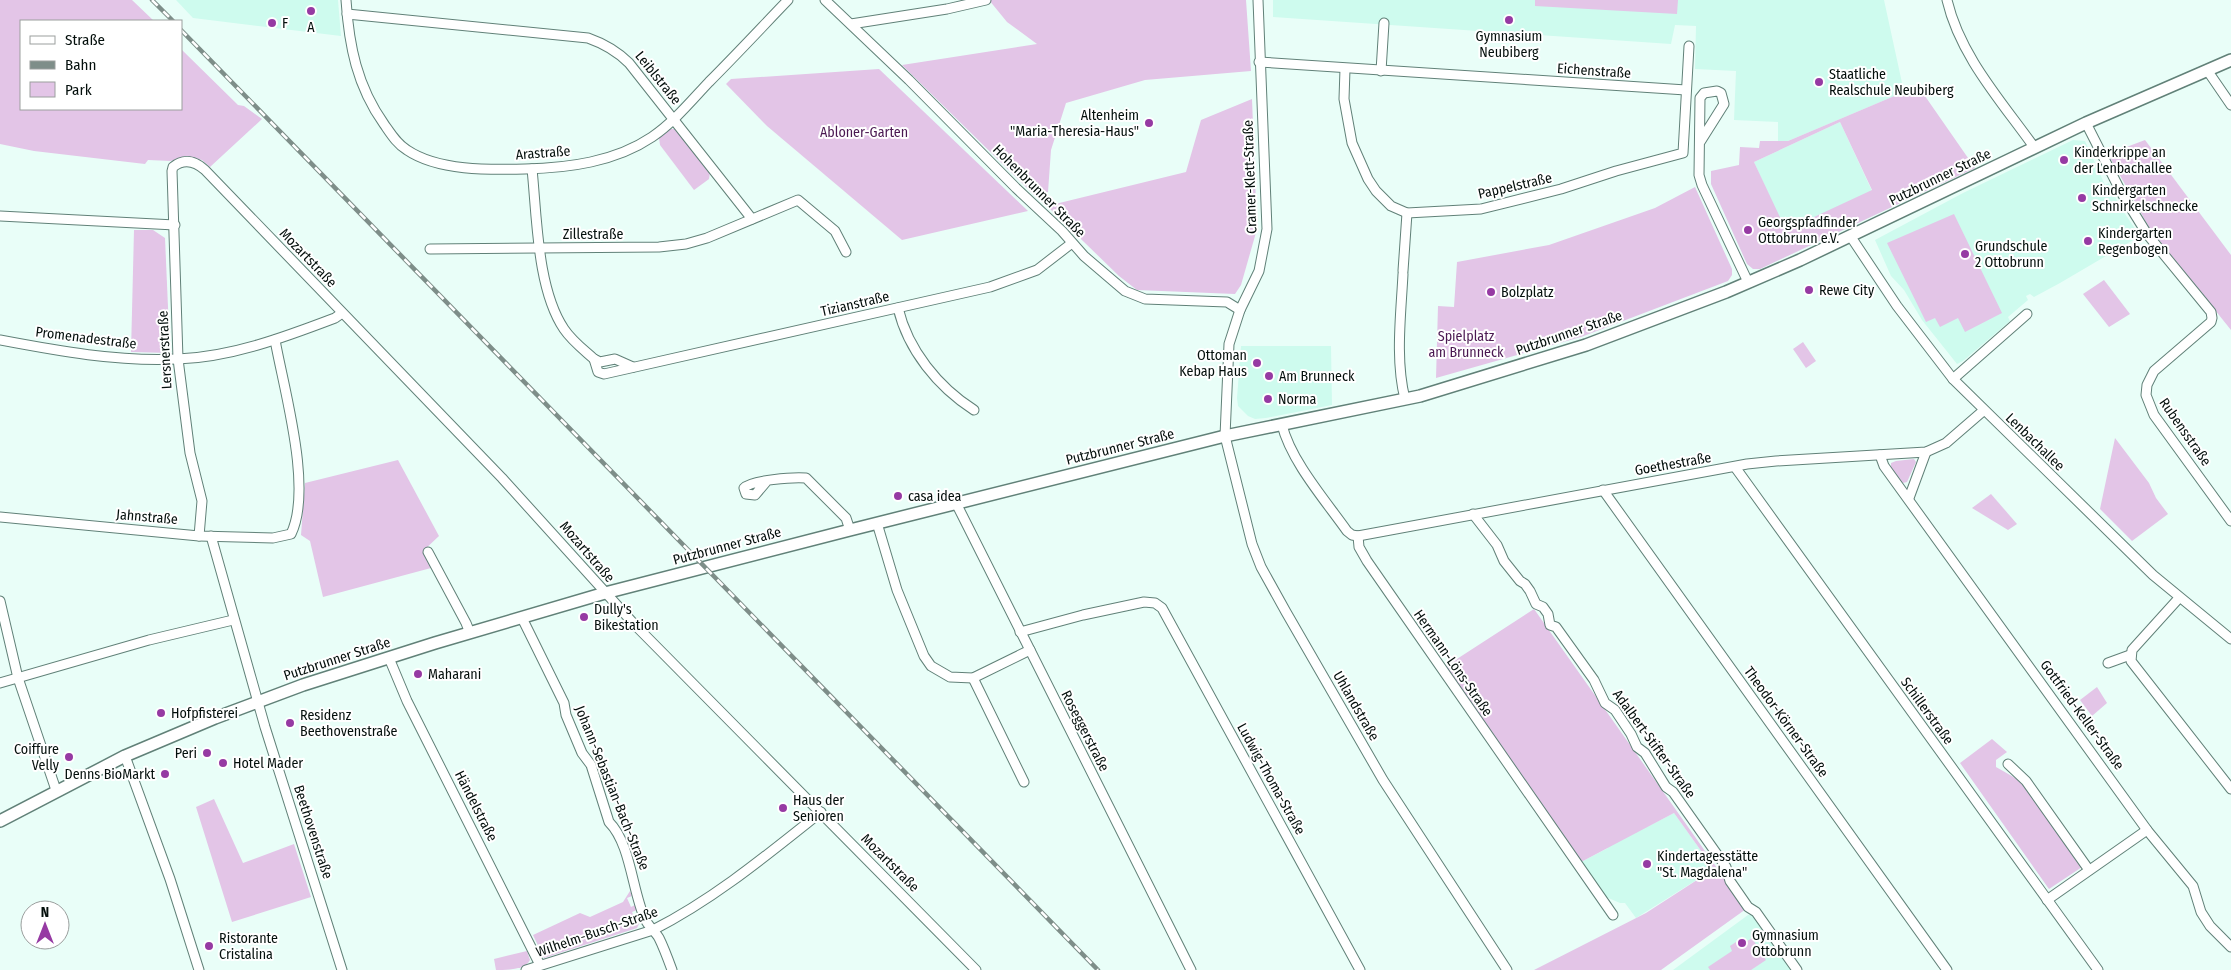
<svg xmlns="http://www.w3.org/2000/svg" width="2231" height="970" font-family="'Fira Sans Condensed',sans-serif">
  <rect width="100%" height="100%" fill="#e9fef8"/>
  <g fill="#cefbee">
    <polygon points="176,0 338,0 341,36 193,18"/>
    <polygon points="1273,0 1884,0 1904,92 1788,141 1778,143 1778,122 1734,120 1736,71 1695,69 1696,26 1675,25 1671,44 1273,17"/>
    <polygon points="1840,122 1872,191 1785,231 1754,162"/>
    <polygon points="2073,140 2085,141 2105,185 2109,183 2119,205 2140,236 2060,283 2034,297 2030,294 2026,296 2028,300 2008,317 2010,321 1963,361 1957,364 1922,320 1904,290 1891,276 1875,240 1963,193"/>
    <polygon points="1241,346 1331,346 1332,405 1266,418 1255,419 1248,416 1238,406 1237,398"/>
    <polygon points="1674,813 1714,869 1636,918 1625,903 1620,903 1606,897 1581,862 1608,848 1602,837 1649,826"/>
    <polygon points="1748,915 1753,915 1792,970 1673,970"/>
  </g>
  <g fill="#e3c5e7" fill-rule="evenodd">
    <polygon points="0,0 132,0 154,21 21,21 21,109 181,109 181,49 238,105 244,106 262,119 210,167 202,160 186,156 171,161 148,160 145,164 34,151 0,144"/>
    <polygon points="989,0 1246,0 1251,71 1145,80 1066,103 1051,150 1048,192 1036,197 902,65 1037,44 1007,22"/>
    <polygon points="1535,0 1678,0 1677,14 1535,6"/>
    <polygon points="879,69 1028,211 902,240 767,126 726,84 731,79"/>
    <path d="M 1918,86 L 1975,168 L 1760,269 L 1753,269 L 1747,264 L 1711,184 L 1711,171 L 1739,165 L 1740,147 L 1759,148 L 1760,141 L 1788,141 ZM 1840,122 L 1872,190 L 1786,230 L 1754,162 Z"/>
    <polygon points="1252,99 1257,229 1241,285 1235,294 1137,290 1119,276 1047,206 1186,172 1201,120"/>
    <polygon points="671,129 675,129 710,172 709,179 694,190 660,145 659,138"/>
    <polygon points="2145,140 2231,255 2231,330 2150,229 2108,154"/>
    <polygon points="1695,187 1732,269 1732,275 1728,281 1581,337 1436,378 1438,306 1454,307 1457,262 1549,245 1655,208"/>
    <polygon points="1954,214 2002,313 1965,332 1958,318 1940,327 1935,318 1926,322 1887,243"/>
    <polygon points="134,230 153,230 165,238 170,353 131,352"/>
    <polygon points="2104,280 2130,314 2109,327 2083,294"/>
    <polygon points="1803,342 1816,361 1806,368 1793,349"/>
    <polygon points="2115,438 2149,483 2156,498 2168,514 2132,541 2100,509"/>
    <polygon points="1914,459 1916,462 1907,482 1903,483 1891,468 1891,463 1896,461"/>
    <polygon points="398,460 439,536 423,551 431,568 323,597 310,541 301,535 305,483"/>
    <polygon points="1991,494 2017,524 2008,530 1972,508"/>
    <polygon points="1534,609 1746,909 1661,970 1534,970 1646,913 1714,869 1674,813 1581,862 1443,668"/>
    <polygon points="2097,687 2107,703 2092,716 2080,700"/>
    <polygon points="1992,739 2007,752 1996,760 1996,767 2024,783 2082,867 2049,889 1960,763"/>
    <polygon points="214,799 243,863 294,844 311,897 232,922 196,807"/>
    <polygon points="630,891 632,896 627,898 631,907 635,905 637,910 632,912 636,921 641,920 637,928 544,958 533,935 580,913 590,917 623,902"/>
    <polygon points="1752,938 1766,960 1751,970 1710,970 1708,967 1732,951 1730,946 1736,942 1740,946"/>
    <path d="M 527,951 L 530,960 C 525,970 507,970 496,970 L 494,959 Z"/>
  </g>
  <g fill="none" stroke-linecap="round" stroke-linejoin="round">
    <defs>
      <g id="street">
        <path d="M 346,0 C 349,46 357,86 384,124 C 391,134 397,144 407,150 C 438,171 489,170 525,169 C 568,168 615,162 652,137 C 674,122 691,101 709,82 C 736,55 762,27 788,0"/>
        <polyline points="825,0 909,80 1016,188 1062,231 1084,256 1125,291 1145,299 1227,302 1240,310"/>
        <polyline points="1258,0 1267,229 1259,271 1240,310 1229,344 1225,436 1252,544 1261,567 1286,612 1383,780 1507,970"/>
        <path d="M 1947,0 C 1960,56 2002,102 2034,147"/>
        <path d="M 347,14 L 588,38 C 605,44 617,51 629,63 L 752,219"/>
        <polyline points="851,24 947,9 986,0"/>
        <polyline points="1259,62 1686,90"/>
        <polyline points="1345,69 1344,99 1352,143 1368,179 1376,191 1391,206 1407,213 1481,209 1561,189 1616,171 1683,153 1689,46"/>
        <polyline points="2207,70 2231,105"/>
        <polyline points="1381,71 1384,23"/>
        <polyline points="2086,123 2121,192 2147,234 2211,312 2212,318 2211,322 2154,371 2147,385 2146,395 2154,415 2231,521"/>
        <polyline points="1700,142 1724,104 1721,93 1717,91 1704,93 1700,98 1699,175 1702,185 1748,282"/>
        <path d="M 532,169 C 537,217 537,289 564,329 C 572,341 584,350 594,359 L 600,362 L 615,359 L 633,367"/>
        <polyline points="0,216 175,225"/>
        <polyline points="1851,237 1897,306 1953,379 2153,575 2231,639"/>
        <polyline points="430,249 659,247 686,244 707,238 798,200 835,231 846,252"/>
        <polyline points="1403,271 1407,213"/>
        <path d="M 1403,274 C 1401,314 1395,360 1405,399"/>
        <path d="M 898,308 C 908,350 938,387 974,410"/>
        <path d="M 0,340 C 58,351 118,362 178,359 C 232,357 285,337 335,318 L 342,313"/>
        <polyline points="594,359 598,372 604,374 990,287 1037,270 1072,243"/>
        <polyline points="1953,379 2027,314"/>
        <path d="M 1282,425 C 1291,461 1325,500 1347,531 L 1352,535 L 1358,536 L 1747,464 L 1776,461 L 1926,452 L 1946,443 L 1983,411"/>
        <polyline points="1880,455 1884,466 2147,830 2193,886 2201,912 2210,926 2231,947"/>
        <polyline points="1735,467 2098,970"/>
        <path d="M 766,482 L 755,495 L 746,494 L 744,488 C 751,480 794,477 806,478 L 846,518 L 850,530"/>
        <polyline points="1603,490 1947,970"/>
        <polyline points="1909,498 1926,452"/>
        <polyline points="956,503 1191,970"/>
        <polyline points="1473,514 1497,545 1504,561 1520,581 1525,584 1530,591 1536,604 1543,607 1548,614 1550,625 1556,627 1594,680 1605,703 1615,710 1631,734 1637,747 1645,753 1666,787 1673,792 1726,867 1730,881 1748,907 1756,912 1797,970"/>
        <path d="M 0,517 L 199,536 L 273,538 L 291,534 C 313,489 284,390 275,340"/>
        <polyline points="877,523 897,590 924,656 931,666 950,677 973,678 1030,650"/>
        <path d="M 199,536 L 202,501 L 190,453 L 178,359 L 172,171 L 173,167 C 184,158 195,161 205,170 L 502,478 L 634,624 L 976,970"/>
        <polyline points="211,536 265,727 342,970"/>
        <polyline points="1358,536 1359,547 1367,561 1613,915"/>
        <polyline points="428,552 466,623 470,633"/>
        <polyline points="2179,598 2132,650 2131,661 2231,789"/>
        <polyline points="0,601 18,678 56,790"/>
        <path d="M 522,618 L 564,703 L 566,715 L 582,753 L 591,765 L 609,822 C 631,844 632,891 645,919 C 648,926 655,931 659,938 C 664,948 668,959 672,970"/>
        <polyline points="1020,632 1083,615 1144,602 1155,603 1162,608 1360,970"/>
        <polyline points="389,658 407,701 540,965"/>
        <polyline points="2108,663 2130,655"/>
        <polyline points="973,678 1024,782"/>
        <polyline points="0,683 149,640 233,620"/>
        <polyline points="125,756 170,879 199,970"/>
        <polyline points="2008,764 2026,781 2089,870"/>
        <polyline points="2047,900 2147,830"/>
        <path d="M 526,970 L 653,930 C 714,899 767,855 821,812"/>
      </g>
      <polyline id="secondary" points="0,821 125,756 215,718 303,685 435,643 605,593 850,530 1225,436 1420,396 1586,345 1726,292 1800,260 2086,123 2231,60"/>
    </defs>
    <use href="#street" stroke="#618178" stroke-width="11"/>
    <use href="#secondary" stroke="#618178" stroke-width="14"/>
    <use href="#street" stroke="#fff" stroke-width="9"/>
    <use href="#secondary" stroke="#fff" stroke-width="11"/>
    <defs>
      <g id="rail">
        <polyline points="152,0 173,21"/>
        <polyline points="181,30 1098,970"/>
      </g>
    </defs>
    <use href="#rail" stroke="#7e8e89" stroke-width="4.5"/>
    <use href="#rail" stroke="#fff" stroke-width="2.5" stroke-dasharray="8" stroke-linecap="butt"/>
  </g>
  <g fill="#963aa3" stroke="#fff" stroke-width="2">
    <circle cx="311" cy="11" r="5"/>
    <circle cx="1509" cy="20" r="5"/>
    <circle cx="272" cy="23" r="5"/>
    <circle cx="1819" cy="82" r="5"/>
    <circle cx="1149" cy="123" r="5"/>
    <circle cx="2064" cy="160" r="5"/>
    <circle cx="2082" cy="198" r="5"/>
    <circle cx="1748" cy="230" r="5"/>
    <circle cx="2088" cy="241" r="5"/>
    <circle cx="1965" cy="254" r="5"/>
    <circle cx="1809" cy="290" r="5"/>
    <circle cx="1491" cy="292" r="5"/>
    <circle cx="1257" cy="363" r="5"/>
    <circle cx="1269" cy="376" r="5"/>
    <circle cx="1268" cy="399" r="5"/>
    <circle cx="898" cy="496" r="5"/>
    <circle cx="584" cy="617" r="5"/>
    <circle cx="418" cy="674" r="5"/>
    <circle cx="161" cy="713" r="5"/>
    <circle cx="290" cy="723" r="5"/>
    <circle cx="207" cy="753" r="5"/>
    <circle cx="69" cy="757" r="5"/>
    <circle cx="223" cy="763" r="5"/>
    <circle cx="165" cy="774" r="5"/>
    <circle cx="783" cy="808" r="5"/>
    <circle cx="1647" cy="864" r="5"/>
    <circle cx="1742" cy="943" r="5"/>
    <circle cx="209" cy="946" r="5"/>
  </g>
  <g text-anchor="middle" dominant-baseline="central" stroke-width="4" stroke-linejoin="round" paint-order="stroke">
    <g font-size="14" fill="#040f0c" stroke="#fff" text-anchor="start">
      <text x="282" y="23">F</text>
      <text x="311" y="27" text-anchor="middle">A</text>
      <text x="1509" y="36" text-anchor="middle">Gymnasium<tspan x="1509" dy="16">Neubiberg</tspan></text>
      <text x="1829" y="74">Staatliche<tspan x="1829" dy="16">Realschule Neubiberg</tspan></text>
      <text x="1139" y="115" text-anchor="end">Altenheim<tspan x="1139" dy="16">"Maria-Theresia-Haus"</tspan></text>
      <text x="2074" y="152">Kinderkrippe an<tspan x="2074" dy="16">der Lenbachallee</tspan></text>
      <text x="2092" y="190">Kindergarten<tspan x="2092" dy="16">Schnirkelschnecke</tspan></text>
      <text x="1758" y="222">Georgspfadfinder<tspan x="1758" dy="16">Ottobrunn e.V.</tspan></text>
      <text x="2098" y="233">Kindergarten<tspan x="2098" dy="16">Regenbogen</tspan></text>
      <text x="1975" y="246">Grundschule<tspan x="1975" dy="16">2 Ottobrunn</tspan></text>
      <text x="1819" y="290">Rewe City</text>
      <text x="1501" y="292">Bolzplatz</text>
      <text x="1247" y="355" text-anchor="end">Ottoman<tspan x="1247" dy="16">Kebap Haus</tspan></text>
      <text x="1279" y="376">Am Brunneck</text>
      <text x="1278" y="399">Norma</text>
      <text x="908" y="496">casa idea</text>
      <text x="594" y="609">Dully's<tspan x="594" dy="16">Bikestation</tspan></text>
      <text x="428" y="674">Maharani</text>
      <text x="171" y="713">Hofpfisterei</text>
      <text x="300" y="715">Residenz<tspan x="300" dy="16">Beethovenstraße</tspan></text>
      <text x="59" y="749" text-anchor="end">Coiffure<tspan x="59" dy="16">Velly</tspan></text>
      <text x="197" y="753" text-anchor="end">Peri</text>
      <text x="233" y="763">Hotel Mader</text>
      <text x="155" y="774" text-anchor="end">Denns BioMarkt</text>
      <text x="793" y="800">Haus der<tspan x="793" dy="16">Senioren</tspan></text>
      <text x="1657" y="856">Kindertagesstätte<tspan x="1657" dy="16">"St. Magdalena"</tspan></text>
      <text x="1752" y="935">Gymnasium<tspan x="1752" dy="16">Ottobrunn</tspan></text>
      <text x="219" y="938">Ristorante<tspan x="219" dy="16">Cristalina</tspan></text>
    </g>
    <g font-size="14" fill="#040f0c" stroke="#fff">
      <text transform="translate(1594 71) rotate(4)">Eichenstraße</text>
      <text transform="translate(658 78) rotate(51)">Leiblstraße</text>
      <text transform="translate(543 153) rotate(-4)">Arastraße</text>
      <text transform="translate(1250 177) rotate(-92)">Cramer-Klett-Straße</text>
      <text transform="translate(1940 177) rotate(-26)">Putzbrunner Straße</text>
      <text transform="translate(1515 186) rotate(-13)">Pappelstraße</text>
      <text transform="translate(1039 191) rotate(45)">Hohenbrunner Straße</text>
      <text x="593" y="234">Zillestraße</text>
      <text transform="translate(308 258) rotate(46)">Mozartstraße</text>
      <text transform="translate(855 304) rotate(-13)">Tizianstraße</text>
      <text transform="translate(1569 333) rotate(-19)">Putzbrunner Straße</text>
      <text transform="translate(86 338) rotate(7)">Promenadestraße</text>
      <text transform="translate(165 350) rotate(-93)">Lersnerstraße</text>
      <text transform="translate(2185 432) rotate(55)">Rubensstraße</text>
      <text transform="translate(2035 442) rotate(44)">Lenbachallee</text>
      <text transform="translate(1120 447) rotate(-14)">Putzbrunner Straße</text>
      <text transform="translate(1673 464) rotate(-10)">Goethestraße</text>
      <text transform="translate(147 517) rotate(5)">Jahnstraße</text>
      <text transform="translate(727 546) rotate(-15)">Putzbrunner Straße</text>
      <text transform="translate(587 552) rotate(49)">Mozartstraße</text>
      <text transform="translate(337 659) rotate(-18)">Putzbrunner Straße</text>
      <text transform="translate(1453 663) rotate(55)">Hermann-Löns-Straße</text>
      <text transform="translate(1356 706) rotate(60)">Uhlandstraße</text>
      <text transform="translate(1927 711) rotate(54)">Schillerstraße</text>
      <text transform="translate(2082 715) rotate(54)">Gottfried-Keller-Straße</text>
      <text transform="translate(1786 722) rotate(54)">Theodor-Körner-Straße</text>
      <text transform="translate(1085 731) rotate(63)">Roseggerstraße</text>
      <text transform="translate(1654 744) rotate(54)">Adalbert-Stifter-Straße</text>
      <text transform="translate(1271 779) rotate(61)">Ludwig-Thoma-Straße</text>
      <text transform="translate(612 788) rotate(68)">Johann-Sebastian-Bach-Straße</text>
      <text transform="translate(476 806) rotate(63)">Händelstraße</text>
      <text transform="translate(313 832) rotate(72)">Beethovenstraße</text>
      <text transform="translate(890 863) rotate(45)">Mozartstraße</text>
      <text transform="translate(597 932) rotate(-19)">Wilhelm-Busch-Straße</text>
    </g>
    <g font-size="14" fill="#4a1851" stroke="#fff">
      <text x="864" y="132">Abloner-Garten</text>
      <text x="1466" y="336">Spielplatz<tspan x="1466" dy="16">am Brunneck</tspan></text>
    </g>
  </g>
  <rect x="20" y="20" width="162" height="90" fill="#ffffff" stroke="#9b9f9e"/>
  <rect x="30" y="36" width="25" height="8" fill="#ffffff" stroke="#9b9f9e"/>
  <text x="65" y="45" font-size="15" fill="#040f0c">Straße</text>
  <rect x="30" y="61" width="25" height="8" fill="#7e8e89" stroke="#9b9f9e"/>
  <text x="65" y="70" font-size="15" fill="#040f0c">Bahn</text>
  <rect x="30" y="82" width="25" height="15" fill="#e3c5e7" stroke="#9b9f9e"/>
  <text x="65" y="95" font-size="15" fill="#040f0c">Park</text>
  <g transform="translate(45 925)"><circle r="24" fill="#ffffff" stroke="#9b9f9e"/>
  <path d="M0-4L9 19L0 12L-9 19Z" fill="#963aa3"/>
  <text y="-8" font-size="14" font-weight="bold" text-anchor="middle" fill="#040f0c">N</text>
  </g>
</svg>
